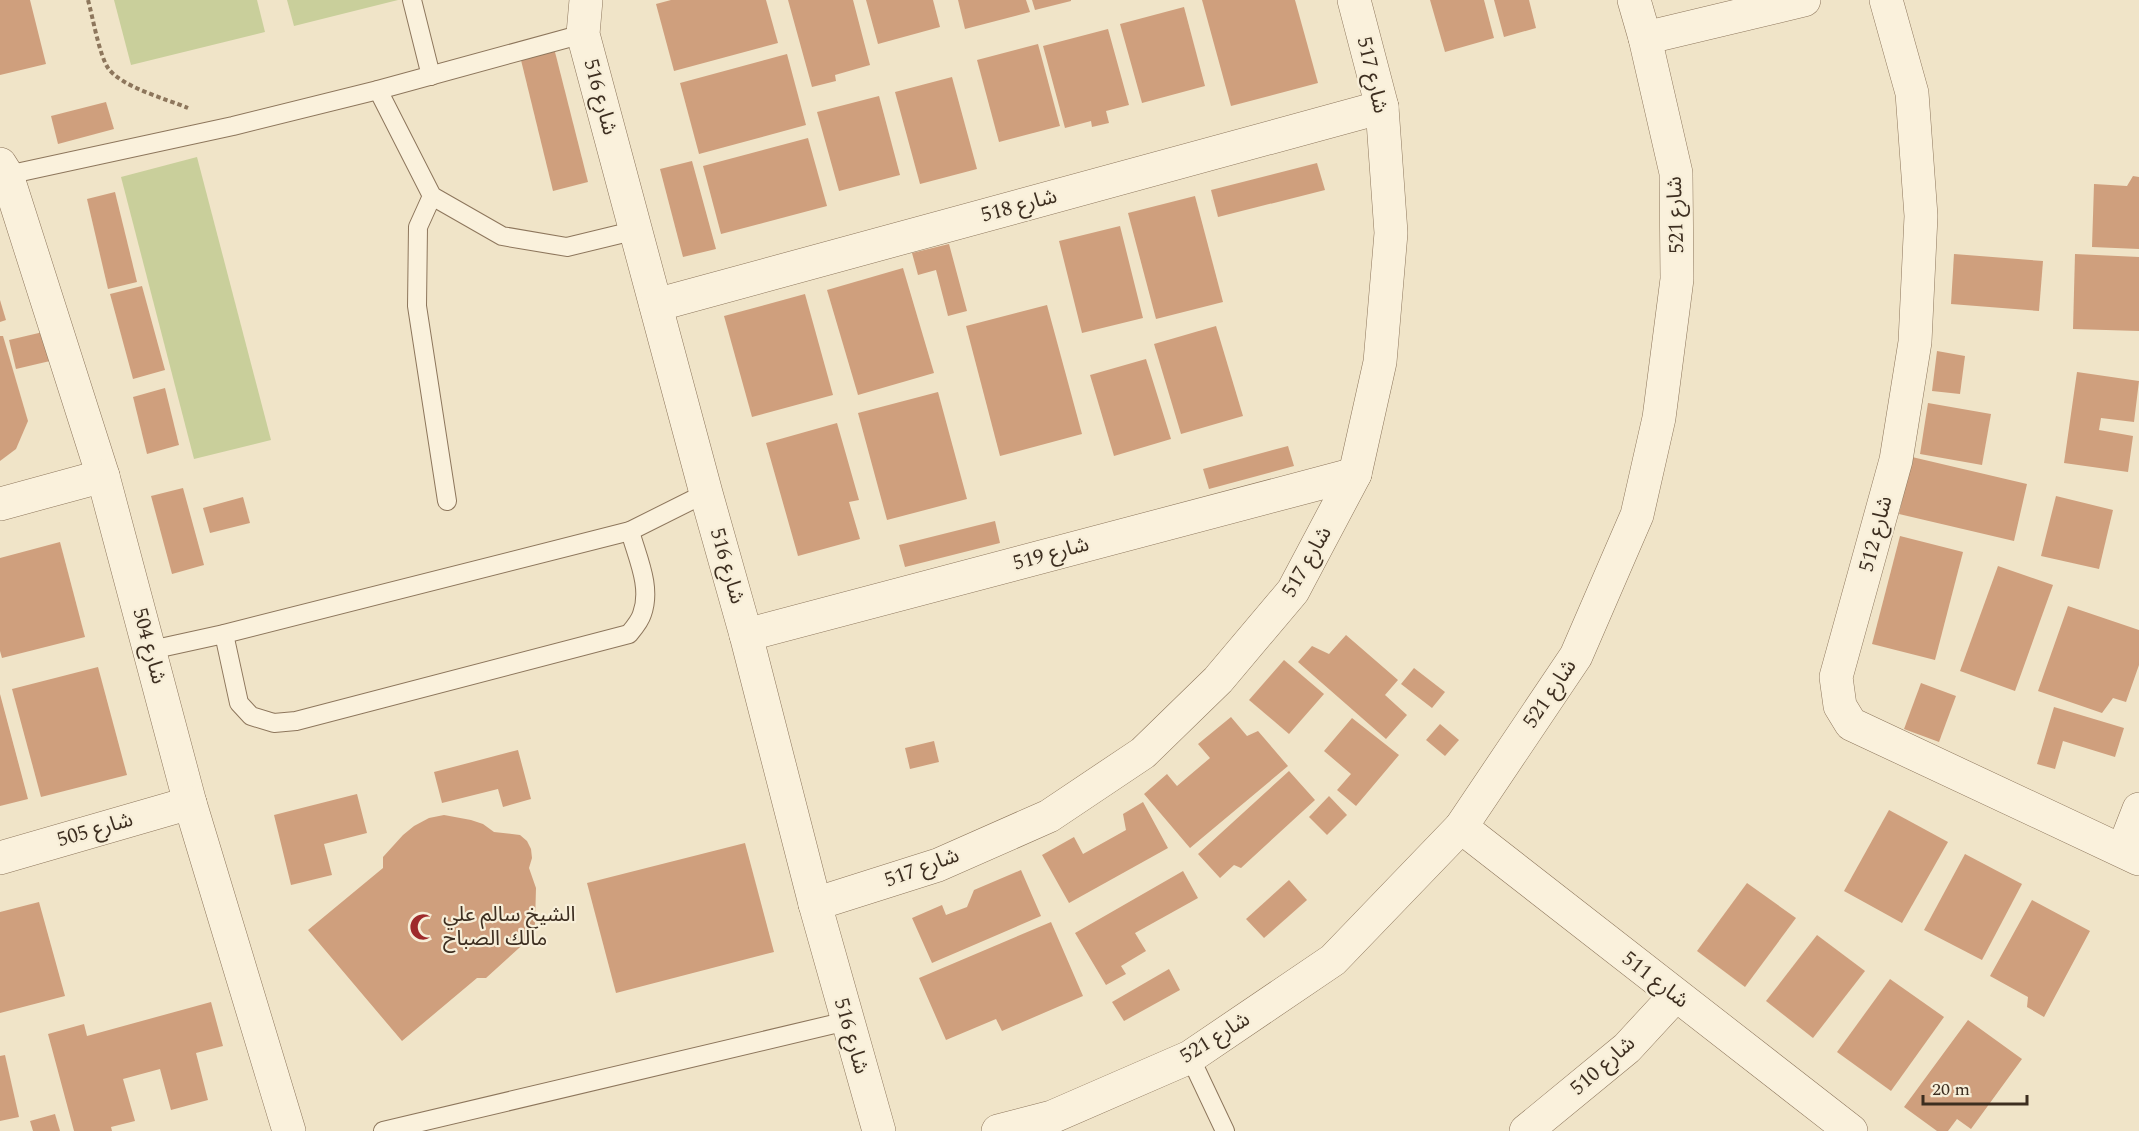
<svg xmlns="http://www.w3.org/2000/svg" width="2139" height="1131" font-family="Spectral,'Noto Sans Arabic',serif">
  <rect width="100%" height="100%" fill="#f0e4c8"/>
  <g fill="#c9cf9b">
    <polygon points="114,0 257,0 265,32 131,65"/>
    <polygon points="287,0 398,0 294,26"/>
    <polygon points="197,157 271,440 194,459 121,177"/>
  </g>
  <g fill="#cf9f7d">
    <polygon points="0,0 30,0 46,64 0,75"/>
    <polygon points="671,0 766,0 778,43 674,71 656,4"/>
    <polygon points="788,0 853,0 870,65 835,75 836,81 812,87"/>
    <polygon points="866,0 933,0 940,27 878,44"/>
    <polygon points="958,0 1026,0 1030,12 965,29"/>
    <polygon points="1032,0 1071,0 1071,1 1035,10"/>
    <polygon points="1202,0 1295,0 1318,83 1231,106"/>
    <polygon points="1430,0 1484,0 1494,38 1445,52"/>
    <polygon points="1494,0 1529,0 1536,28 1504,37"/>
    <polygon points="1184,7 1205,86 1142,103 1120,24"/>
    <polygon points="1108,29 1129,105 1106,111 1109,123 1092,127 1091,121 1065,128 1043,46"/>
    <polygon points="1038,44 1060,126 999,142 977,60"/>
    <polygon points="554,48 588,182 553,191 520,56"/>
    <polygon points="787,54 806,125 699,154 680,83"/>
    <polygon points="952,77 977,169 920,184 895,92"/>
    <polygon points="879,96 900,175 839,191 817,112"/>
    <polygon points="106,102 114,129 58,144 51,116"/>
    <polygon points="808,138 827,206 721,234 703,166"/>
    <polygon points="692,161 716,249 683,257 660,169"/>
    <polygon points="1317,163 1325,190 1218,217 1211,190"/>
    <polygon points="2133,176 2139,177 2139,249 2092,247 2094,184 2127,186"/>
    <polygon points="115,192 137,282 108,289 87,199"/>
    <polygon points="1195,196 1223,302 1156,319 1128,213"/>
    <polygon points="1120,226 1143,318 1082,333 1059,241"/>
    <polygon points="949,244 967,311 948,316 936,270 918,275 912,253"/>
    <polygon points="1954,254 2043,261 2039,311 1951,304"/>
    <polygon points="2075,254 2139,257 2139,331 2073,329"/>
    <polygon points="903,268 934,373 858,395 827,290"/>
    <polygon points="142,286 165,370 133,379 110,294"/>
    <polygon points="805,294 833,395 752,417 724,316"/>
    <polygon points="0,300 6,320 0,322"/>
    <polygon points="1047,305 1082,434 1000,456 966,326"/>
    <polygon points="1216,326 1243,416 1181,434 1154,344"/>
    <polygon points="43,332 50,361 16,369 9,340"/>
    <polygon points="0,336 3,336 28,421 16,449 0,461"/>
    <polygon points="1937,351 1965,356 1960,394 1932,391"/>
    <polygon points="1146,359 1171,439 1114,456 1090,375"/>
    <polygon points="2077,372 2139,381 2134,422 2101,418 2099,430 2133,436 2128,472 2064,463"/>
    <polygon points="165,388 179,445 147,454 133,397"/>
    <polygon points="938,392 967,499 887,520 858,413"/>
    <polygon points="1928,403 1991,414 1982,465 1920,454"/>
    <polygon points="837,423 859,500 849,502 860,539 798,556 766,443"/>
    <polygon points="1288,446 1294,466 1209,489 1203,469"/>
    <polygon points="1912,457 2027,484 2014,541 1899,514"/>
    <polygon points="183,488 204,565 172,574 151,496"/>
    <polygon points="2056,496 2113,510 2099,569 2041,556"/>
    <polygon points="243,497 250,523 210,533 203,508"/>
    <polygon points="995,521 1000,543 905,567 899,545"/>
    <polygon points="1900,536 1963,552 1935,660 1872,644"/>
    <polygon points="60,542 85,637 2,658 0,651 0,558"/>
    <polygon points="1998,566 2053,585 2015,691 1960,671"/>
    <polygon points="2068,606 2139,630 2139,665 2126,702 2113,698 2102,713 2038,691"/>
    <polygon points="1346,635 1398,680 1385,695 1407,715 1386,739 1298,662 1312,646 1329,654"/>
    <polygon points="1284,660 1324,694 1289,734 1249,700"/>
    <polygon points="98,667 127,775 41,797 12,689"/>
    <polygon points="1414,668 1445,692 1432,708 1401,684"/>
    <polygon points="1921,683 1956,696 1939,742 1904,729"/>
    <polygon points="0,694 28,799 0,806"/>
    <polygon points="2054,707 2124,728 2115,757 2063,741 2055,769 2037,764"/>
    <polygon points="1231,717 1247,736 1258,731 1288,766 1190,848 1144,794 1167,774 1177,786 1210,758 1198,744"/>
    <polygon points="1352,718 1399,755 1356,806 1337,790 1351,774 1324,751"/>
    <polygon points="1440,724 1459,740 1445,756 1426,740"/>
    <polygon points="934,741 939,762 910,769 905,748"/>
    <polygon points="518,750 531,799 503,807 498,789 442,803 434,772"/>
    <polygon points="1289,771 1315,800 1241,868 1234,865 1220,878 1198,854"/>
    <polygon points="357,794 367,833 324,844 332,875 291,885 274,815"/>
    <polygon points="1329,796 1347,815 1327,835 1309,817"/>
    <polygon points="1143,802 1168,848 1069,903 1042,855 1074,837 1083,854 1126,830 1123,814"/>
    <polygon points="1889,810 1948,842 1902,923 1844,891"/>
    <polygon points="444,815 471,820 483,824 494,832 520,835 527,841 531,849 532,858 529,868 536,888 535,924 529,939 486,978 477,978 402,1041 308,930 383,868 383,857 403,835 414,826 429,818"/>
    <polygon points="745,843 774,952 616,993 587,883"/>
    <polygon points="1965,854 2022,884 1982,960 1924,930"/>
    <polygon points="1021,870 1041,916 932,963 912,918 942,905 946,915 967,907 974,890"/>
    <polygon points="1183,871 1198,898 1135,933 1146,951 1121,966 1126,974 1106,985 1075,933"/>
    <polygon points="1289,880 1307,900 1264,938 1246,919"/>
    <polygon points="1747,883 1796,918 1745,987 1697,951"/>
    <polygon points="2032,900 2090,931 2044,1017 2027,1007 2028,997 1990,976"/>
    <polygon points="39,902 65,996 0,1013 0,912"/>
    <polygon points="1051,922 1083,996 1002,1031 996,1019 946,1040 919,978"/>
    <polygon points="1817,935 1865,971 1813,1038 1766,1001"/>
    <polygon points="1169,969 1180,990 1124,1021 1112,1002"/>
    <polygon points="1890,979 1944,1017 1891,1091 1837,1052"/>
    <polygon points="211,1002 223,1046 196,1053 208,1100 171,1110 160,1069 123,1079 135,1121 111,1127 112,1131 74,1131 48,1034 84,1024 87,1036"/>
    <polygon points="1968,1020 2022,1059 1971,1129 1957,1119 1948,1131 1937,1131 1904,1107"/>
    <polygon points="5,1055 19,1117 0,1121 0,1056"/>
    <polygon points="55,1114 60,1131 33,1131 30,1121"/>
  </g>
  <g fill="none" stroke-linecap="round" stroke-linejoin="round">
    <defs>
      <g id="lane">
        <polyline points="412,0 431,76"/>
        <polyline points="378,90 432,196 502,236 567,247 637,230"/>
        <polyline points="7,175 233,126 378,90 583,34"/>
        <polyline points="432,196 418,227 417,306 447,501"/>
        <path d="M 224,634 L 239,703 L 251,716 L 274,723 L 296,721 L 629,634 C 634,628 640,621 642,614 C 652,587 637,557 630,531"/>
        <polyline points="151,650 224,634 630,531 706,493"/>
        <polyline points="1190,1057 1225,1131"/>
        <polyline points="383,1131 847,1021"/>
      </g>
      <g id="street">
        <polyline points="586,0 583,34 706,493 746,635 815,904 879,1131"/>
        <polyline points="1886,0 1912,93 1921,216 1915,342 1896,460 1836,677 1840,706 1851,724 2139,859"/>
        <polyline points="1645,38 1804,0"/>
        <polyline points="0,164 7,175 103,476 190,803 289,1131"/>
        <polyline points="656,305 1382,107"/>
        <polyline points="0,504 103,476"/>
        <polyline points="746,635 1355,474"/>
        <polyline points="1461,827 1851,1131"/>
        <polyline points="2123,850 2139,809"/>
        <polyline points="0,858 190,803"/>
        <polyline points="815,904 938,865 1049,816 1143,753 1218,680 1293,591 1355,474 1380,362 1391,233 1382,107 1354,0"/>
        <polyline points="998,1131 1052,1117 1190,1057 1333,960 1461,827 1576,656 1637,515 1659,418 1677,279 1676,173 1645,38 1634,0"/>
        <polyline points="1526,1131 1627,1048 1675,996"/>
      </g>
    </defs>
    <use href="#lane" stroke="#8d765c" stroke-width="20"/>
    <use href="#street" stroke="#8d765c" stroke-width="34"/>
    <path stroke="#8d765c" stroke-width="4" stroke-dasharray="4.5 3" stroke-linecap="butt" d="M 88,0 C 93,18 99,54 108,68 C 121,87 167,99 188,108"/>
    <use href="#lane" stroke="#faf1dc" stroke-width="18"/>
    <use href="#street" stroke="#faf1dc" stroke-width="33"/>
  </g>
  <defs>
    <symbol id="mosque-bare" viewBox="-9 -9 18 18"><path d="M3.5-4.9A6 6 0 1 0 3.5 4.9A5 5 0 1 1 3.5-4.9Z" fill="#9e2a2b" stroke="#f7eed8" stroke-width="2.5" paint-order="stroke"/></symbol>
  </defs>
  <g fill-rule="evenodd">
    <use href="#mosque-bare" x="404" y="908" width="38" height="38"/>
  </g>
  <g text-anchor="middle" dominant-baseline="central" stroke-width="4.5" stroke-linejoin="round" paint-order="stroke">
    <g font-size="21" fill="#3d2e20" stroke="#f7eed8">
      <text transform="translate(1372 75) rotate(77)">شارع 517</text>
      <text transform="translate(600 97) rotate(75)">شارع 516</text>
      <text transform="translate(1019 206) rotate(-15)">شارع 518</text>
      <text transform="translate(1676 215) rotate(-92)">شارع 521</text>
      <text transform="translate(1876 534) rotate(-75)">شارع 512</text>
      <text transform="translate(1051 554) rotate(-15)">شارع 519</text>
      <text transform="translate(1307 562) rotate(-60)">شارع 517</text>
      <text transform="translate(727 566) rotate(74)">شارع 516</text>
      <text transform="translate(149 646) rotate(75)">شارع 504</text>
      <text transform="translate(1550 694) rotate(-56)">شارع 521</text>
      <text transform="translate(95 830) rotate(-16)">شارع 505</text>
      <text transform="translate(922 868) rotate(-20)">شارع 517</text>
      <text transform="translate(1655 980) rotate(38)">شارع 511</text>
      <text transform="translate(851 1036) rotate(74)">شارع 516</text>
      <text transform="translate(1215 1038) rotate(-32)">شارع 521</text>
      <text transform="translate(1603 1066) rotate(-41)">شارع 510</text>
    </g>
    <g font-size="21" fill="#3d2e20" stroke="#f7eed8" text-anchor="start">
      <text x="443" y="915">الشيخ سالم علي<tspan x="443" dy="24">مالك الصباح</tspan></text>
    </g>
  </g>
  <path d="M1923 1095v9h104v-9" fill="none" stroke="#3d2e20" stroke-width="3"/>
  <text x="1932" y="1095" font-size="18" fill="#3d2e20" stroke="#f7eed8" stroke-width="4.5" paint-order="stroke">20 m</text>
</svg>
